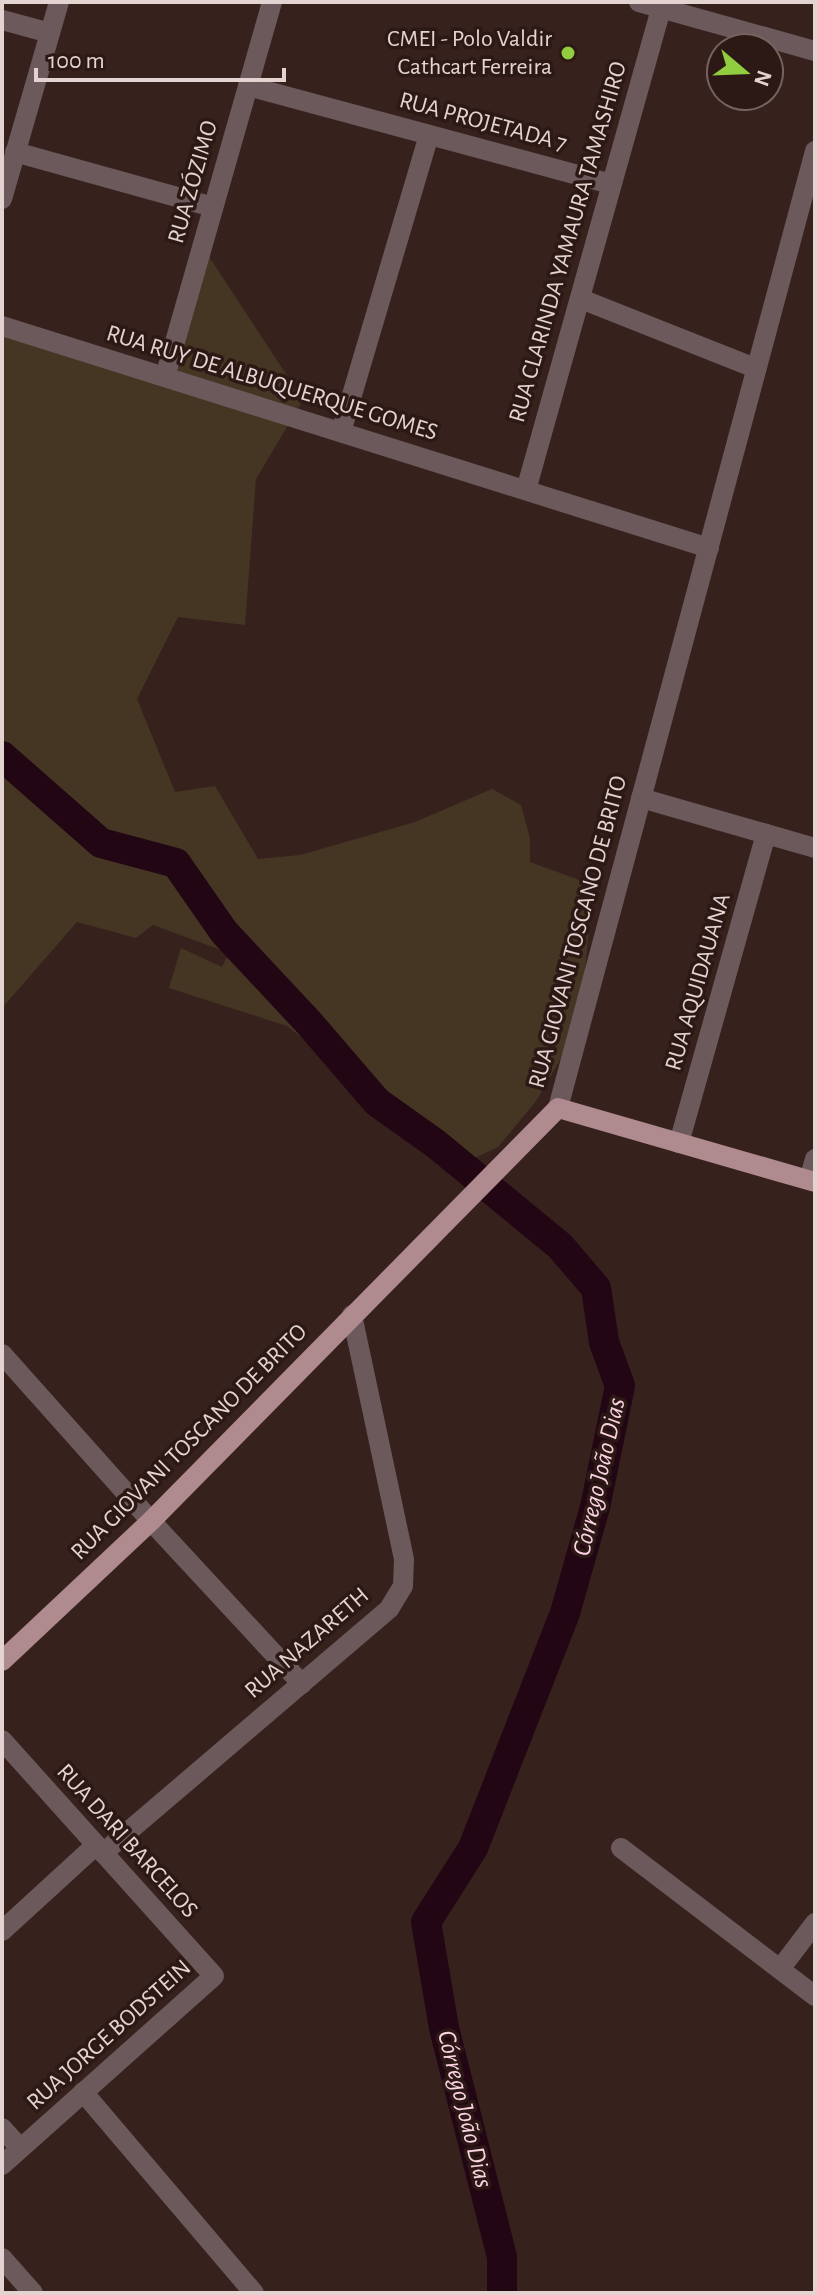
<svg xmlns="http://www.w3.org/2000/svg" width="817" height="2295" font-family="'Alegreya Sans',sans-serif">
  <rect width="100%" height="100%" fill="#36211d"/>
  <polygon fill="#453624" points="204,249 303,400 256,479 245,625 178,617 137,699 175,792 215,786 258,859 300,855 415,822 492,789 521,805 530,838 530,862 593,885 580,1026 536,1101 498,1147 458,1166 433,1155 392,1126 332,1062 287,1026 169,988 181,948 222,967 229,953 153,925 136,938 77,922 2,1008 2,325 164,377"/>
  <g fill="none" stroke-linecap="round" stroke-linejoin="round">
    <polyline stroke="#220613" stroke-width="30" points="2,756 101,843 176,863 224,932 309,1023 377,1102 436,1144 560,1246 596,1288 604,1342 620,1386 595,1507 565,1613 473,1848 426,1922 444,2028 502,2257 502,2293"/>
    <g stroke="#6c595b" stroke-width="20">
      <polyline points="639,2 815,51"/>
      <polyline points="2,20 50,33"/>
      <polyline points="248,86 611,184"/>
      <polyline points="15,152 213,207"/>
      <polyline points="2,199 59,2"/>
      <polyline points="581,299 755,368"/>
      <polyline points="2,326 709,548"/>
      <polyline points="165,377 272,2"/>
      <polyline points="341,432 429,135"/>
      <path d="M 526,490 C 572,330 615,169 661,9"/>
      <polyline points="641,798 815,848"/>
      <polyline points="558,1108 815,151"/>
      <polyline points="679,1143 766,834"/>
      <polyline points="809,1180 815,1159"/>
      <polyline points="2,1354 151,1521 302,1684"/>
      <polyline points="2,1740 214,1976 2,2165"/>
      <polyline points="621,1848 815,1996"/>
      <polyline points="103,1853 389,1609 403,1586 404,1559 352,1315"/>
      <polyline points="2,1931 96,1845"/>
      <polyline points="780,1969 815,1923"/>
      <polyline points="83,2092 254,2293"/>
      <polyline points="2,2128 20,2148"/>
      <polyline points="2,2258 33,2293"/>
    </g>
    <polyline stroke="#af8a8e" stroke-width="20" points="2,1661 151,1521 558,1108 815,1182"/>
  </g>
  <circle fill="#91cd3f" stroke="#2c1814" stroke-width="3" cx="568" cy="53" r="8"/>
  <g text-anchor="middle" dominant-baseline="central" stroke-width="7" stroke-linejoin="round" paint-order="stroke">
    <g font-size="24" fill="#e3d4d1" stroke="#2c1814" text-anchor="end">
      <text x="552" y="39">CMEI - Polo Valdir<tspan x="552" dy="28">Cathcart Ferreira</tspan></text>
    </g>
    <g font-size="24" fill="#e3d4d1" stroke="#2c1814">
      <text transform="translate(483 122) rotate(15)">RUA PROJETADA 7</text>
      <text transform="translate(193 182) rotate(-74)">RUA ZÓZIMO</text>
      <text transform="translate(568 242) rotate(-74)">RUA CLARINDA YAMAURA TAMASHIRO</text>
      <text transform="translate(272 383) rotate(17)">RUA RUY DE ALBUQUERQUE GOMES</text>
      <text transform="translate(578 932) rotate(-75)">RUA GIOVANI TOSCANO DE BRITO</text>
      <text transform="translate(698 982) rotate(-74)">RUA AQUIDAUANA</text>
      <text transform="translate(189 1442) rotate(-45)">RUA GIOVANI TOSCANO DE BRITO</text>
      <text transform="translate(307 1643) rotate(-41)">RUA NAZARETH</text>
      <text transform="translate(127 1841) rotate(48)">RUA DARI BARCELOS</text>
      <text transform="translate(109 2035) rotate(-42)">RUA JORGE BODSTEIN</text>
    </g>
    <g font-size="26" font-style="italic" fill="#fbd3e3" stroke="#2c1814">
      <text transform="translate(599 1477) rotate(-77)">Córrego João Dias</text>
      <text transform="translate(465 2109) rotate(76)">Córrego João Dias</text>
    </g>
  </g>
  <rect width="817" height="2295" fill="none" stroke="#e3d4d1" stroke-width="8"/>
  <g transform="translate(745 72) rotate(109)"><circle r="38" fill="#2c1814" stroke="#756360" stroke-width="2"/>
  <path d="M0-6L14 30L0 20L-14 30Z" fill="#91cd3f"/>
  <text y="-12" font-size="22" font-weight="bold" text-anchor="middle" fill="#e3d4d1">N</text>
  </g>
  <path d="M36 68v12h248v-12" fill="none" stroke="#e3d4d1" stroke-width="4"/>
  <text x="48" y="68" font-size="24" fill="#e3d4d1" stroke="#2c1814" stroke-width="6" paint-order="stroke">100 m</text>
</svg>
